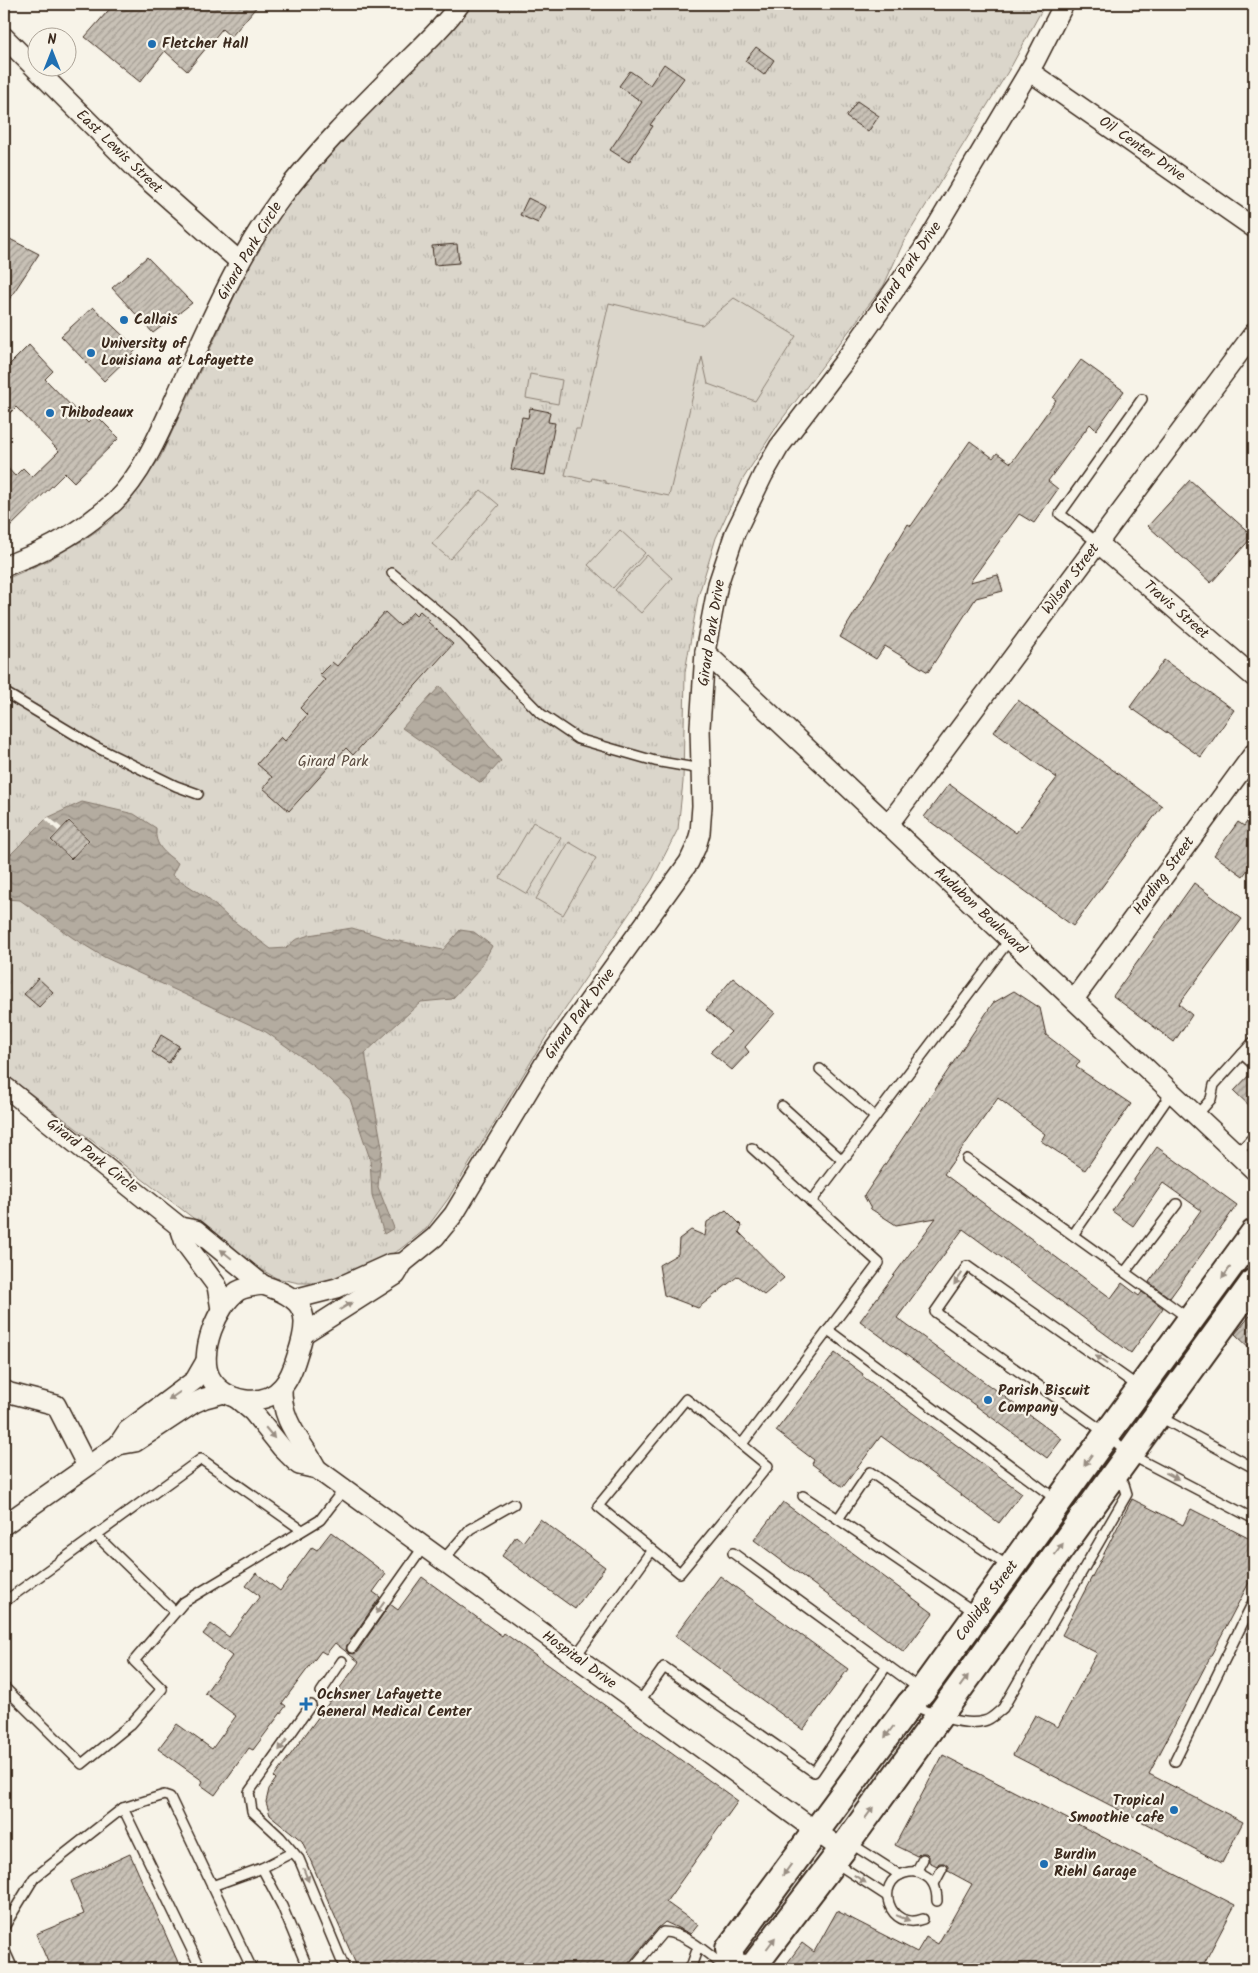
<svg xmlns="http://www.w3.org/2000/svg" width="1258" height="1973" font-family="Kalam,sans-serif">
  <defs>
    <pattern id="grass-tufts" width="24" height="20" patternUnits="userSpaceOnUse" patternTransform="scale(1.25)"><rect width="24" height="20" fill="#dbd6cb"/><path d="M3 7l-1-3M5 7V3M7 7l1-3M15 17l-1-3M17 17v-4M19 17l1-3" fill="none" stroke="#bdb8ae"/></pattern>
    <pattern id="water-waves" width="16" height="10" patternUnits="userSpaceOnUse" patternTransform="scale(1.25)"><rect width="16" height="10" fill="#b4aca0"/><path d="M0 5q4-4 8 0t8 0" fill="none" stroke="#948c82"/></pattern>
    <pattern id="building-hatch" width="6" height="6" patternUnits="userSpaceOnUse" patternTransform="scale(1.25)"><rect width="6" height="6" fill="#c8c1b6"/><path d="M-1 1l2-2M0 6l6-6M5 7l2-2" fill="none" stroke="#a49d93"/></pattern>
  </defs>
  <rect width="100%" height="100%" fill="#f7f3e8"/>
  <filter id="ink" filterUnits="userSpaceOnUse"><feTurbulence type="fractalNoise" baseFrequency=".02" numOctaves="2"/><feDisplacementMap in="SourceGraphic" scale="10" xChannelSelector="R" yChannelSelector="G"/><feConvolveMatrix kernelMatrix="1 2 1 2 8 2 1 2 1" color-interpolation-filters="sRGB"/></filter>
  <g filter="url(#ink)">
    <polygon fill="url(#grass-tufts)" stroke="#8b8074" points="470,4 1045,4 1012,65 904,241 884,285 779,423 743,479 716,538 698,597 685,672 683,782 678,829 652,880 549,1032 448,1199 426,1229 399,1250 373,1265 343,1276 316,1283 299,1283 276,1278 257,1267 4,1073 4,580 47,561 85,539 109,522 136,492 160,458 253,256 288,203 326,158 457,22"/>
    <g fill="#dbd6cb" stroke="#8b8074">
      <polygon points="734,298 796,336 755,401 708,384 702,357 669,496 605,483 605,481 592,478 591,481 565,475 576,429 580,429 609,303 702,325"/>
      <polygon points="530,374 562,380 558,404 526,398"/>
      <polygon points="481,490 499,505 450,559 432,544"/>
      <polygon points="620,530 645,553 613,588 588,565"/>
      <polygon points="647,555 672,578 641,613 615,590"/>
      <polygon points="533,822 561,838 527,894 500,878"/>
      <polygon points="569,842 596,858 563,915 536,899"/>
    </g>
    <g fill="url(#water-waves)" stroke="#84786c">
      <polygon points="440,686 501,761 481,783 402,728"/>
      <path d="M 82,802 L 134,814 L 156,828 C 154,846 165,853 178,863 L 172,875 L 207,898 L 228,917 L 271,949 L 286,948 L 295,940 L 309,935 L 352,928 L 389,939 L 443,950 L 460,930 L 474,932 L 492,946 L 479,970 L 452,999 L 421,1002 L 365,1053 L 382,1147 L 378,1187 L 394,1228 L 384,1234 L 372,1195 L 370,1159 L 350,1099 L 330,1080 L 313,1065 L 266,1032 L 104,957 L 73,938 L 20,900 L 4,899 L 4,861 L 47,818 Z"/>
    </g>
    <polygon fill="#f7f3e8" points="49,817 62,828 69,820 90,840 71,860 50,840 58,831 45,819"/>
    <g fill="url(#building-hatch)" stroke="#3b2a1e">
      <polygon points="114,4 259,4 231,37 222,29 187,71 165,51 140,82 85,37"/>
      <polygon points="756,47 774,60 764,75 745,61"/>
      <polygon points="664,64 684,78 650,125 653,126 629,162 610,150 642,102 619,86 630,71 650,85"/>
      <polygon points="857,101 879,116 868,132 846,117"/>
      <polygon points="528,198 546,207 538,223 520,215"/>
      <polygon points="4,236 39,254 4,307"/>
      <polygon points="457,244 459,263 434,265 432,246"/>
      <polygon points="147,257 192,303 153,333 112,288"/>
      <polygon points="93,307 137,349 104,381 61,336"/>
      <polygon points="29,345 53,371 45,379 88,423 96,415 119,438 74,482 65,473 4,533 4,464 15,476 23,468 32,477 59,451 16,407 4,419 4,370"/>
      <polygon points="1081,360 1124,391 1096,430 1090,424 1048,481 1058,489 1034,523 1019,514 970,582 998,575 1003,591 976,598 928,672 885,646 876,659 840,637 908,524 911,526 970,441 993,458 997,453 1011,463 1056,400 1053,398"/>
      <polygon points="530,408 550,412 548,422 555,423 545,475 511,469 522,417 528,418"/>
      <polygon points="1190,480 1253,536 1211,583 1148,526"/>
      <polygon points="420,611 430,620 428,622 453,644 353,755 346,748 289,811 263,788 272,777 257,764 281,737 285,741 307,715 300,708 325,680 319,675 332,662 337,666 385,612 400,626 413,612 416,615"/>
      <polygon points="1164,660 1234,710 1201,757 1130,707"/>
      <polygon points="1018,700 1162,806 1073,926 924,817 949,784 1016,833 1057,778 994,732"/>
      <polygon points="1254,812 1254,861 1243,876 1214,855 1238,822 1244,826"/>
      <polygon points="69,821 89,840 71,859 51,840"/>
      <polygon points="1194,883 1242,919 1179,1004 1192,1015 1174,1042 1113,996"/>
      <polygon points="38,978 53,992 39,1007 24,994"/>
      <polygon points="733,978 775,1013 745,1047 749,1052 732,1070 710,1052 731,1032 706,1010"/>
      <polygon points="1014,991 1040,1008 1046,1035 1080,1061 1076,1067 1131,1104 1085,1170 1041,1141 1045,1134 998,1098 944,1174 1111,1298 1122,1283 1139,1296 1142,1292 1163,1308 1131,1353 963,1229 897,1318 1062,1439 1047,1458 860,1321 936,1218 896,1225 871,1209 864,1196 993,1003"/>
      <polygon points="161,1035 179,1046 169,1063 152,1052"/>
      <polygon points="1253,1071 1254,1071 1254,1110 1234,1091"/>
      <polygon points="1157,1147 1237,1205 1170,1298 1149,1282 1201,1210 1163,1183 1133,1226 1112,1211"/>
      <polygon points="726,1210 742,1226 739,1232 784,1278 764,1295 738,1276 698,1308 664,1295 659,1265 678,1254 679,1239 691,1230 705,1236 707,1222"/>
      <polygon points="1254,1311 1254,1352 1235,1334"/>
      <polygon points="835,1353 863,1374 862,1376 1022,1493 999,1523 881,1436 843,1487 812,1464 814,1460 776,1431"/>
      <polygon points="1132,1499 1183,1525 1191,1509 1254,1541 1254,1573 1149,1774 1243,1822 1222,1863 1013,1755 1035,1715 1058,1727 1097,1653 1062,1635"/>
      <polygon points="783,1502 933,1613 904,1652 754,1540"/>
      <polygon points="540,1519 605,1567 575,1609 502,1556 516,1536 523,1542"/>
      <polygon points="331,1532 386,1574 373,1592 380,1597 347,1645 346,1650 349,1653 354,1654 357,1652 390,1604 398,1610 422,1577 502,1636 504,1633 738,1801 666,1902 698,1925 691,1934 665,1922 658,1928 627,1965 626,1969 358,1969 302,1841 270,1815 266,1802 269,1789 276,1779 274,1777 359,1662 335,1643 326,1654 321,1651 282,1703 286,1706 253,1750 249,1748 215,1795 201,1785 203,1781 158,1749 177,1724 212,1749 236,1716 205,1693 232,1656 203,1634 211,1624 229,1637 260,1596 246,1586 256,1573 280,1591 312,1547 317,1550"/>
      <polygon points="720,1576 848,1669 803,1730 675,1636"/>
      <polygon points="943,1755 1235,1905 1201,1969 783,1969 802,1943 814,1952 837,1911 917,1952 926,1937 938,1944 972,1884 948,1871 948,1866 944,1863 939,1863 937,1866 929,1862 929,1856 926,1853 920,1853 917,1856 895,1845"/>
      <polygon points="130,1854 181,1969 51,1969 36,1934 84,1914 71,1881"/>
    </g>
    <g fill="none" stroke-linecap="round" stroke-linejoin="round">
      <defs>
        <g id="lane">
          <polyline points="1098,543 1060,514 1142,399"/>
          <polyline points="392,573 452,623 541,714 578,739 655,761 701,769"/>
          <polyline points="4,692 94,746 176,786 198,794"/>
          <polyline points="1242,1054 1254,1065"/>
          <polyline points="820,1069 875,1117"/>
          <polyline points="782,1106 842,1160"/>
          <polyline points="1197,1115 1211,1099 1214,1085 1253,1042 1254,1043"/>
          <polyline points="1237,1154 1254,1136"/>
          <polyline points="967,1159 1188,1318"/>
          <polyline points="811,1202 1010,939"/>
          <polyline points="1073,1235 1172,1092"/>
          <polyline points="1125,1272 1177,1204"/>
          <polyline points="828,1330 1057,1500"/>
          <polyline points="1139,1387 967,1266 935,1312 1107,1434 1129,1454 1254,1519"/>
          <polygon points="686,1399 768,1466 680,1573 598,1506"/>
          <polyline points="1160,1417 1254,1468"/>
          <polyline points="742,1444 879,1263 752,1148"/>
          <polyline points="803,1496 838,1519"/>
          <polyline points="96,1535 175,1612"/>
          <polyline points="733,1553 921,1690"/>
          <polyline points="443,1560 470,1529 514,1504"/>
          <polyline points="4,1602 201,1459 302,1530"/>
          <polyline points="976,1613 838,1519 870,1472 1009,1567"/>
          <polyline points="352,1648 424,1546"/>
          <polyline points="575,1657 652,1550"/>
          <polyline points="4,1687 82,1764 131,1724 162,1689 134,1661 184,1602 320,1520 344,1489"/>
          <polyline points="321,1692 342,1661"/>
          <polyline points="638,1704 664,1667 814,1772 887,1665"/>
          <polyline points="311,1705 249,1792 252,1811 280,1837 299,1859 345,1969"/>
          <path d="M 913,1705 C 932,1714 963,1727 984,1721 C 991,1720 998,1712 1003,1708 L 1127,1494 L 1124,1484 L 1115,1476"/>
          <polyline points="1175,1761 1254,1600"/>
          <polyline points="123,1808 164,1795 170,1797 252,1969"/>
          <polyline points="850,1843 900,1875"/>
          <polyline points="836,1863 887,1896"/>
          <polyline points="262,1868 293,1852"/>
          <polyline points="916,1872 923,1859"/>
          <polyline points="934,1884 942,1869"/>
          <polyline points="212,1886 262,1868 282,1906 308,1969"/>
          <path d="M 923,1919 C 889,1932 873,1882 905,1873 C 912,1871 918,1871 924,1875 C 934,1880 937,1889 937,1901"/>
          <polyline points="4,1927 34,1878 123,1808 201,1969"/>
          <polyline points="4,1949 13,1969"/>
          <path d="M 632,1969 L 663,1932 C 686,1932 709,1955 726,1968"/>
          <polyline points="688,1969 692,1964 698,1947"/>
        </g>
        <g id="street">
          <polyline points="4,37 142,175 240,262"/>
          <polyline points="1029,71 1254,228"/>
          <polyline points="1098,543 1254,677"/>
          <path d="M 4,567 C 14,562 25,558 35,554 C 63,541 91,523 114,502 C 145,473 165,420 183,381 C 212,318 239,254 281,198 C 315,153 355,113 395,73 C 417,51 442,29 460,4"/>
          <polyline points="705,652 1254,1170"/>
          <polyline points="888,825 1254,333"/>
          <polyline points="1074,999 1254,753"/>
          <polyline points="4,1086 180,1227 196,1230 263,1285"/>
          <polyline points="180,1227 185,1243 217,1286 221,1309"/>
          <path d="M 263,1285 C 307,1299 311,1315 297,1356 C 294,1366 289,1380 282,1387 C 263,1409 223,1402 210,1377 C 198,1354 217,1305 238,1291 C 245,1287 255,1286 263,1285 Z"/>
          <polyline points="294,1299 337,1288 390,1264 403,1263"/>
          <polyline points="305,1333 396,1275 403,1263 435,1237 454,1214 546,1061 689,862 696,847 700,833 702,806 700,727 705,652 718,584 735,533 763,475 779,447 843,363 922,251 1035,61 1064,4"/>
          <path d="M 282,1388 C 281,1423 302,1440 317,1469"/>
          <polyline points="4,1390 10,1393 56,1405 87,1466"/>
          <polyline points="236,1398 253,1412 282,1448 299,1465 317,1469 842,1850"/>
          <polyline points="118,1445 135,1442 194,1403 205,1398 224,1393"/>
          <polyline points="4,1525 118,1445 128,1430 195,1380 206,1361"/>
        </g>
        <g id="secondary">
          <polyline points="733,1969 729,1949 910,1704 922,1691 1107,1434 1254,1233"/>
          <polyline points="735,1969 753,1967 842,1850 1254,1282"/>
        </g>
      </defs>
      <use href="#lane" stroke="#3b2a1e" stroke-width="12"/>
      <use href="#street" stroke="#3b2a1e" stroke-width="22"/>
      <use href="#secondary" stroke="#3b2a1e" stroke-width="30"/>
      <use href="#lane" stroke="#f7f3e8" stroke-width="9"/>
      <use href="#street" stroke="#f7f3e8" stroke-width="19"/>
      <use href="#secondary" stroke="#f7f3e8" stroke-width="26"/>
    </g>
    <defs><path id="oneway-solid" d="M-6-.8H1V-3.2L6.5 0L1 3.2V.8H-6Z" transform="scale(1.25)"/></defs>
    <g fill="#998e83">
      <use href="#oneway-solid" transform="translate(226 1254) rotate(-141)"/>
      <use href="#oneway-solid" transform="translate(1226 1273) rotate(126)"/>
      <use href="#oneway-solid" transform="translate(958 1279) rotate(125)"/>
      <use href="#oneway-solid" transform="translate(346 1306) rotate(-32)"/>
      <use href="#oneway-solid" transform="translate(1101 1360) rotate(-145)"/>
      <use href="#oneway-solid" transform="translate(174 1396) rotate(145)"/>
      <use href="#oneway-solid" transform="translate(270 1433) rotate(50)"/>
      <use href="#oneway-solid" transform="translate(1088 1460) rotate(125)"/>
      <use href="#oneway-solid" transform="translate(1172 1476) rotate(27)"/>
      <use href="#oneway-solid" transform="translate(1059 1549) rotate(-54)"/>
      <use href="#oneway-solid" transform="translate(380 1608) rotate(126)"/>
      <use href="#oneway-solid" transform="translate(964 1681) rotate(-54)"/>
      <use href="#oneway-solid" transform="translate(889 1732) rotate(127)"/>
      <use href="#oneway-solid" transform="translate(283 1745) rotate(126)"/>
      <use href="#oneway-solid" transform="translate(869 1813) rotate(-54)"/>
      <use href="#oneway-solid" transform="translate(787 1870) rotate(126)"/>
      <use href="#oneway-solid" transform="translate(306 1875) rotate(68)"/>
      <use href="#oneway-solid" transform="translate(860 1879) rotate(33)"/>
      <use href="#oneway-solid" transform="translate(903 1918) rotate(22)"/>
      <use href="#oneway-solid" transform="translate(771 1943) rotate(-53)"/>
    </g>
  </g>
  <g fill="#1f6fb2" stroke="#f7f3e8" stroke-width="2">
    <circle cx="152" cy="44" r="5"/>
    <circle cx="124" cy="320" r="5"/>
    <circle cx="91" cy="353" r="5"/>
    <circle cx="50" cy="413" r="5"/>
    <circle cx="988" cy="1400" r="5"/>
    <path d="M303.5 1696.5h5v5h5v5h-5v5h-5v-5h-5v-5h5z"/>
    <circle cx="1174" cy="1810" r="5"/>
    <circle cx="1044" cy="1864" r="5"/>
  </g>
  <g text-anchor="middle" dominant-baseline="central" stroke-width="4.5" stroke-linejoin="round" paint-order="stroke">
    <g font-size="15" font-weight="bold" fill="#3b2a1e" stroke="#f7f3e8" text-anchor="start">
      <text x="162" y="44">Fletcher Hall</text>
      <text x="134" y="320">Callais</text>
      <text x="101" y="344">University of<tspan x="101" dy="17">Louisiana at Lafayette</tspan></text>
      <text x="60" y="413">Thibodeaux</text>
      <text x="998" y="1391">Parish Biscuit<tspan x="998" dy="17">Company</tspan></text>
      <text x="317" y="1695">Ochsner Lafayette<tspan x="317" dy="17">General Medical Center</tspan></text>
      <text x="1164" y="1801" text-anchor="end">Tropical<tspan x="1164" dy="17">Smoothie cafe</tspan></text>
      <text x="1054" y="1855">Burdin<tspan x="1054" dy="17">Riehl Garage</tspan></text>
    </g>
    <g font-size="15" fill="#3b2a1e" stroke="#f7f3e8">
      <text transform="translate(1142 149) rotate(35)">Oil Center Drive</text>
      <text transform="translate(119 152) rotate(44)">East Lewis Street</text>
      <text transform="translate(250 251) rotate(-59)">Girard Park Circle</text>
      <text transform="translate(908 268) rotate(-56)">Girard Park Drive</text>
      <text transform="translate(1071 579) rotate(-53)">Wilson Street</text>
      <text transform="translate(1176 610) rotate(41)">Travis Street</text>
      <text transform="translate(712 633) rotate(-81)">Girard Park Drive</text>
      <text transform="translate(1164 876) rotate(-54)">Harding Street</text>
      <text transform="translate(980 911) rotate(43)">Audubon Boulevard</text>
      <text transform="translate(580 1014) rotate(-54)">Girard Park Drive</text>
      <text transform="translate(92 1156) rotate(38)">Girard Park Circle</text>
      <text transform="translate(987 1601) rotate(-54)">Coolidge Street</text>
      <text transform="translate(579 1660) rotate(36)">Hospital Drive</text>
    </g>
    <g font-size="15" fill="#5b4c41" stroke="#f7f3e8">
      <text x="333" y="762">Girard Park</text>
    </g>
  </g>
  <rect width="1258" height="1973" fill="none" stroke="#f7f3e8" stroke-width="20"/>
  <rect x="10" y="10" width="1238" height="1953" fill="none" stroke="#3b2a1e" stroke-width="2" filter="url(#ink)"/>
  <g transform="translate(52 52)"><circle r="24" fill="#f7f3e8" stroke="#aca397"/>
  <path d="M0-4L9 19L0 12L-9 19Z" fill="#1f6fb2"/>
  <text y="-8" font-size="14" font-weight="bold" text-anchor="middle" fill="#3b2a1e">N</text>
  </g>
</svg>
